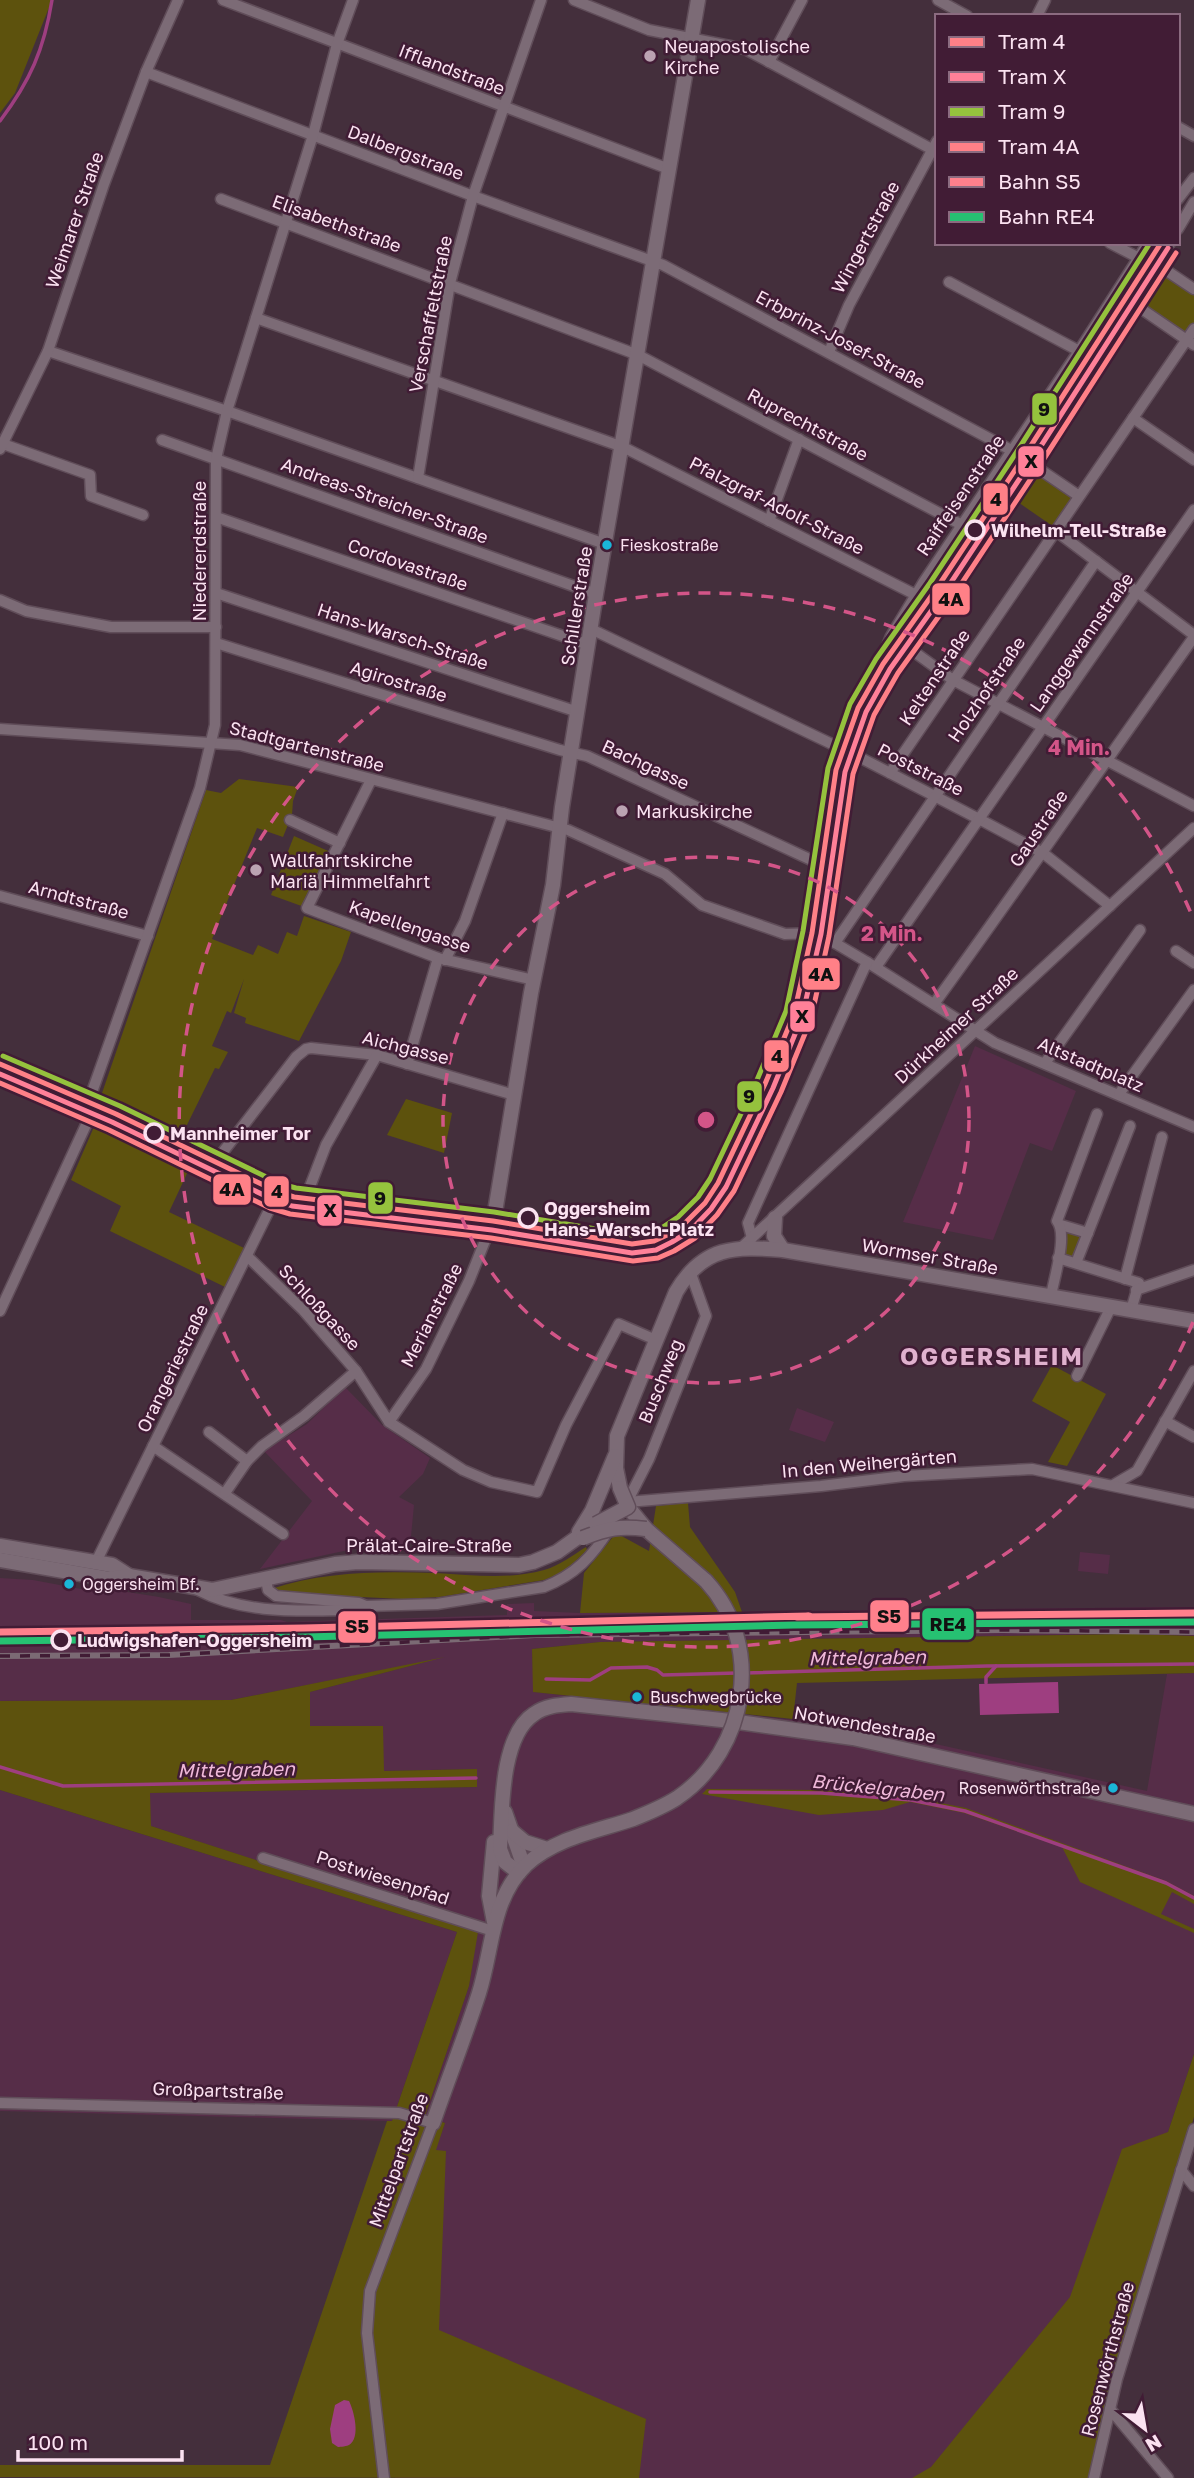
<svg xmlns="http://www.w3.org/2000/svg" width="1194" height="2478" font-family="'Golos Text',sans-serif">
  <rect width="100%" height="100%" fill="#442f3c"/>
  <g fill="#562d48">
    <polygon points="805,933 814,933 807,972 795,1015 782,1051 720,1184 712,1180 774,1048 793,994"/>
    <polygon points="975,1046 1076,1091 1052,1151 1030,1143 993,1240 903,1222"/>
    <polygon points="345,1387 382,1425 430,1458 423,1474 399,1497 414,1505 410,1547 367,1546 260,1569 312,1501 264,1451 307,1424"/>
    <polygon points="797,1408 834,1422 825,1442 789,1430"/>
    <polygon points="1080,1552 1110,1555 1108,1574 1078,1571"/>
    <polygon points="0,1578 33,1580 81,1589 96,1587 159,1597 191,1604 191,1620 281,1620 287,1622 507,1615 507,1604 534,1603 534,1611 580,1613 1194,1607 1194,1625 1151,1626 1194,1628 1194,1636 1131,1634 600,1642 532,1649 534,1692 859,1727 1147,1791 1167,1674 1194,1673 1194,2054 1168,2132 1067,2478 395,2478 378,2308 445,2123 425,2116 469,1986 477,1932 151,1826 149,1793 477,1787 477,1769 383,1771 382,1726 310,1726 310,1692 429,1661 231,1700 0,1701"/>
    <polygon points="0,1790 457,1932 392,2121 0,2111"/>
  </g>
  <g fill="#5d520d">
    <polygon points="0,0 52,0 15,93 0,113"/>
    <polygon points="1161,271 1194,293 1194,323 1186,335 1139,304"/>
    <polygon points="1029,466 1075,497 1054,527 1009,496"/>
    <polygon points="239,779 298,787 293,801 292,815 283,837 257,828 212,939 253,955 258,945 278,954 287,932 297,936 304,916 351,932 341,961 299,1041 245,1023 246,1018 234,1013 244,979 231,1013 227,1011 212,1046 228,1052 219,1069 215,1068 183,1133 101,1096 206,790 221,793"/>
    <polygon points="294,836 335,854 307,908 271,895"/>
    <polygon points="406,1099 452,1113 444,1153 387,1135"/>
    <polygon points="97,1120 191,1165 169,1212 244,1248 225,1287 110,1231 121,1206 71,1180"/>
    <polygon points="1061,1225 1088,1233 1076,1263 1058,1258"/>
    <polygon points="1052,1365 1106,1394 1067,1466 1048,1462 1070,1422 1032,1401"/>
    <polygon points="688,1503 690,1527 735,1592 742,1612 580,1613 584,1573 616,1533 649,1551 656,1506"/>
    <path d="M 586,1547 L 587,1550 L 564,1572 L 544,1580 L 439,1597 L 403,1599 L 319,1595 L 271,1589 C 324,1571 381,1571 436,1573 C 473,1575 508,1580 544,1570 C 559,1566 573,1555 586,1547 Z"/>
    <polygon points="1131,1634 1194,1636 1194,1673 797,1683 793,1719 533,1692 532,1649 600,1642"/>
    <polygon points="445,1657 310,1692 310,1726 383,1726 384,1771 477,1769 477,1787 150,1793 151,1826 478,1932 469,1986 425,2116 445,2123 436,2150 446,2151 439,2330 646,2419 639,2478 0,2477 0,2465 270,2465 387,2121 392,2121 457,1932 0,1790 0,1701 231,1700"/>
    <polygon points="707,1789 818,1790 911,1797 966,1808 1166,1881 1194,1896 1194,1904 1172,1892 1161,1914 1194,1929 1194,1933 1080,1882 1062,1847 964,1813 910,1802 883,1810 819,1815 702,1794"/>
    <polygon points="1194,2054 1194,2117 1090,2478 912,2478 931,2467 1070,2297 1122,2149 1168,2132"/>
  </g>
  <g fill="#9e3e80">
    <polygon points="1058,1682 1059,1713 980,1715 979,1684"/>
    <path d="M 344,2400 L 349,2401 C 354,2411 361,2438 349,2445 C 348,2446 340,2447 338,2447 L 332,2443 L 330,2429 L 335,2405 Z"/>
  </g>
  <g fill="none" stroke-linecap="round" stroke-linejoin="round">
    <g stroke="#9e3e80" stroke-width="3.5">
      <path d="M 0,121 C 30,81 44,50 52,0"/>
      <polyline points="745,1673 987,1666 1194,1664"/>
      <polyline points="546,1679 590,1680 611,1668 647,1667 657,1670 663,1675 737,1673"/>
      <polyline points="986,1683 986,1677 996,1666"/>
      <polyline points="0,1767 63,1786 476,1778"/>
      <polyline points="710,1792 821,1793 911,1800 965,1811 1166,1883 1194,1898"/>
    </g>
    <defs>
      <g id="minor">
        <polyline points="223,0 669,169"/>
        <polyline points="574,0 649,30 745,49 937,152"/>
        <polyline points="938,0 967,16"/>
        <polyline points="1037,16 1045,0"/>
        <polyline points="769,62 802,0"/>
        <polyline points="146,72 473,196 663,265 1011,450 1079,496"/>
        <polyline points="1178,127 1194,136"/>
        <polyline points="221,199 638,355 962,525"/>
        <polyline points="1178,199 1194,178"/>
        <polyline points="1178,229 1194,202"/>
        <polyline points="1110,243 1139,258 1155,263 1194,289"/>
        <polyline points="949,282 1083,353"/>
        <polyline points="1124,297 1194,345"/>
        <polyline points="256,318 623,447 928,601"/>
        <polyline points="48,351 227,411 605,544"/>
        <polyline points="829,352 849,305 937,141"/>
        <polyline points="1133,418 1194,460"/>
        <polyline points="162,440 596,594"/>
        <polyline points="3,444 90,475 91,496 143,515"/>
        <polyline points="0,449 48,351 104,184 146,72 178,0"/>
        <polyline points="418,478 450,283 473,196 541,0"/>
        <polyline points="216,517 589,645"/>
        <polyline points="769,521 799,439"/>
        <polyline points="1056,531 1194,635"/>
        <polyline points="216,593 578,712"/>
        <polyline points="0,600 26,611 111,627 216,627"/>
        <polyline points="591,629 857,756 979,819 1043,853 1110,906"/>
        <polyline points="895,638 953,680 1194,806"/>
        <polyline points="216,643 560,750 587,756 820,864"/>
        <polyline points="884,663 937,588 1170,243"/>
        <polyline points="0,729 240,745 568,830 665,874 702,905 785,934 818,933 867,962 995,1043 1194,1127"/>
        <polyline points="890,773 1194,329"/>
        <polyline points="371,780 307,908 438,958 534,980"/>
        <polyline points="290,820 340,843"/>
        <polyline points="0,896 148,936"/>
        <polyline points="810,933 834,769 855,707 879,666 891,636 923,583 1079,351 1148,243"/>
        <polyline points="835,943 1096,561"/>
        <polyline points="1176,951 1194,963"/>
        <polyline points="445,960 465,921 503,813"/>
        <polyline points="876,967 1194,510"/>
        <path d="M 934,1004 C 1022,883 1107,759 1194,637"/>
        <polyline points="1045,1063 1140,930"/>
        <polyline points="407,1064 438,958"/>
        <polyline points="1119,1094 1194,990"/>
        <polyline points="216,1161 296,1057 306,1049 311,1048 377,1055 514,1095"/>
        <polyline points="306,1197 326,1145 377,1055"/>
        <polyline points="1061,1225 1088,1233"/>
        <polyline points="752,1238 748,1223 867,962"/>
        <polyline points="742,1247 1194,828"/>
        <polyline points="247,1256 303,1310 356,1371 389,1422 463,1470 491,1482 537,1492 566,1425 619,1324 656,1340"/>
        <polyline points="1058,1258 1139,1283 1131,1310"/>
        <polyline points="1076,1263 1130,1126"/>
        <polyline points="1125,1279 1162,1137"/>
        <polyline points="1136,1290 1194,1270"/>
        <path d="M 1051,1296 C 1054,1278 1068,1235 1057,1221 L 1097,1114"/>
        <polyline points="0,1311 91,1114 92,1092 200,788 215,725 216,459 227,411 313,135 337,44 353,0"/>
        <polyline points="1077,1376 1111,1307"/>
        <polyline points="1165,1421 1194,1437"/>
        <polyline points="389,1422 426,1369 469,1281 494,1218"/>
        <polyline points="209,1432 247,1461"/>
        <polyline points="153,1446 283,1534"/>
        <polyline points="1113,1485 1137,1471 1194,1371"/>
        <polyline points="225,1493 247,1461 262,1446 304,1416 356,1371"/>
        <polyline points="627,1502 821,1486 904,1476 1032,1469 1194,1503"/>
        <polyline points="625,1506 649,1459 706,1316 690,1271"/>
        <polyline points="96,1562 279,1190"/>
        <polyline points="266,1580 268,1590 276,1596 359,1603 366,1606"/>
        <path d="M 198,1590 C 247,1616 305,1610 359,1610 L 366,1606 L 437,1604 L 544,1587 C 575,1575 593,1556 610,1528"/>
        <polyline points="263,1858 493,1931"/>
        <polyline points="0,2103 399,2113 433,2123 370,2291 367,2333 384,2478"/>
        <polyline points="1181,2170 1194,2186"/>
        <polyline points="1110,2409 1168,2478"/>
        <polyline points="1094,2478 1117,2379 1194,2129"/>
      </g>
      <g id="tertiary">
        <polyline points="0,1062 111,1110 279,1190 320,1199 494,1218 531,993 553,885 562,807 596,594 698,0"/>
        <polyline points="775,1218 774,1236 783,1250"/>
        <path d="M 620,1488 L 616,1468 L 617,1436 L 676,1292 C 703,1246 735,1246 783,1250 L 1194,1321"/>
        <polyline points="628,1507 646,1529 706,1581"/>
        <polyline points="579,1532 592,1511 615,1456"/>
        <polyline points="0,1546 112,1565 129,1576"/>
        <polyline points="0,1560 109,1579 129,1576 212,1590 335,1564 358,1562 519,1565 533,1562 557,1552 596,1524"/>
        <polyline points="505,1812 524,1867"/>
        <polyline points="512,1831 525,1842 547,1849"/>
        <polyline points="494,1842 489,1896 494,1922"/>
        <path d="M 519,1873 L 505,1862 L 500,1849 C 502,1812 500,1736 534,1714 C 545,1706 558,1705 571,1704 L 731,1721 L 853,1738 L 1194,1814"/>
        <path d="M 433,2123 C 448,2079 465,2037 479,1993 C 493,1949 491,1899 526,1865 C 555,1838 597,1831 633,1819"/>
      </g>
    </defs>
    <use href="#minor" stroke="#604d59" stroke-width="13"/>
    <use href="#tertiary" stroke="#604d59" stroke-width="17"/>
    <use href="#minor" stroke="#7c6b76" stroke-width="10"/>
    <use href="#tertiary" stroke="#7c6b76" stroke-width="14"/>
    <defs>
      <polyline id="rail" points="0,1656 169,1655 535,1635 1003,1630 1194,1632"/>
    </defs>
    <use href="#rail" stroke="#7b6a74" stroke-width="6"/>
    <use href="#rail" stroke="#411c35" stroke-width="3.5" stroke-dasharray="10" stroke-linecap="butt"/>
    <defs>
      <g id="tertiary-bridge">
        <polyline points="596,1524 628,1507 620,1488"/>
        <path d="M 583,1538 C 608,1528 620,1526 646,1529"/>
        <path d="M 633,1819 C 648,1813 663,1807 677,1798 C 748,1750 765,1645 706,1581"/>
      </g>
    </defs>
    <use href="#tertiary-bridge" stroke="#604d59" stroke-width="17" stroke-linecap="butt"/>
    <use href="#tertiary-bridge" stroke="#7c6b76" stroke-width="14"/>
    <defs>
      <polyline id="rail-1" points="0,1632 304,1628 809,1616 797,1617 1194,1613"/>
      <polyline id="rail-2" points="0,1641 304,1637 794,1625 1194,1622"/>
    </defs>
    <use href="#rail-1" stroke="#411c35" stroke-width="12"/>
    <use href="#rail-2" stroke="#411c35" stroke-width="12"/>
    <use href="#rail-1" stroke="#ff808c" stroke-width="7"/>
    <use href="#rail-2" stroke="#26c172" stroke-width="7"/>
    <defs>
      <polyline id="tram-1" points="0,1064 116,1114 278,1192 294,1197 493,1221 632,1244 654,1241 667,1235 684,1224 705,1203 718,1183 765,1084 794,1014 812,933 836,770 858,708 883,664 937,588 1023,458 1161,243"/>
      <polyline id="tram-2" points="0,1074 112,1122 274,1200 292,1206 492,1230 632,1253 656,1250 672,1242 690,1231 711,1209 726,1187 773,1088 802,1017 821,934 845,772 866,712 890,669 944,593 1030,463 1168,248"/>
      <polyline id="tram-3" points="3,1056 120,1106 281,1184 296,1188 494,1212 632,1235 652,1233 663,1227 678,1217 698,1197 710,1179 757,1080 786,1011 803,931 828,768 850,704 876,659 930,583 1016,453 1150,243"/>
      <polyline id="tram-4" points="0,1083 109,1130 270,1208 290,1214 491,1238 633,1261 658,1258 674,1251 695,1238 717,1215 734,1191 781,1092 811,1019 829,936 853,774 874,715 898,673 952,598 1038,468 1176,253"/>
    </defs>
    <use href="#tram-1" stroke="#411c35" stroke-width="10"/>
    <use href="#tram-2" stroke="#411c35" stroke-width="10"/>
    <use href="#tram-3" stroke="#411c35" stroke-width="10"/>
    <use href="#tram-4" stroke="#411c35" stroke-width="10"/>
    <use href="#tram-1" stroke="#ff8087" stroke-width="5"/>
    <use href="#tram-2" stroke="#ff8098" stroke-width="5"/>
    <use href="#tram-3" stroke="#95c23d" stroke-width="5"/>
    <use href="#tram-4" stroke="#ff8087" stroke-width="5"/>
  </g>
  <g fill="none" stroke="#d35588" stroke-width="3.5" stroke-dasharray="12 9">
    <circle cx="706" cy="1120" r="263"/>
    <path d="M1193 1322A527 527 0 1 1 1193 918"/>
  </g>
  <g fill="#bba3b2" stroke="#411c35" stroke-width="2.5">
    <circle cx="650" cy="56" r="7"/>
    <circle cx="622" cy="811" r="7"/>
    <circle cx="256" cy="870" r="7"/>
  </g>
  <g fill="#411c35" stroke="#fbe2f1" stroke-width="3.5">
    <circle cx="975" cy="530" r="9"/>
    <circle cx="154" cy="1133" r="9"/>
    <circle cx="528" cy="1218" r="9"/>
    <circle cx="61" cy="1640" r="9"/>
  </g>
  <g fill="#1ab6d8" stroke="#411c35" stroke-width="2.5">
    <circle cx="607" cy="545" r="6"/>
    <circle cx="69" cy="1584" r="6"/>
    <circle cx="637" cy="1697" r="6"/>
    <circle cx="1113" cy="1788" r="6"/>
  </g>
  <g text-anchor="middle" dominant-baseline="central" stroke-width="5" stroke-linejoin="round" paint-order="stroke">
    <g font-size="16" fill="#fbe2f1" stroke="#411c35" text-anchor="start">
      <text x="620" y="545">Fieskostraße</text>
      <text x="82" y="1584">Oggersheim Bf.</text>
      <text x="650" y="1697">Buschwegbrücke</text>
      <text x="1100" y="1788" text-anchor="end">Rosenwörthstraße</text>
    </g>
    <g font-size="18" fill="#fbe2f1" stroke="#411c35" text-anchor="start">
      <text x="664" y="46">Neuapostolische<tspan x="664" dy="21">Kirche</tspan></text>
      <text x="636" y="811">Markuskirche</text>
      <text x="270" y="860">Wallfahrtskirche<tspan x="270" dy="21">Mariä Himmelfahrt</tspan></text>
    </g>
    <g font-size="18" fill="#fbe2f1" stroke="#411c35">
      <text transform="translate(452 69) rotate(21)">Ifflandstraße</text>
      <text transform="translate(406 152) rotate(21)">Dalbergstraße</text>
      <text transform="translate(74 220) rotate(-71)">Weimarer Straße</text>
      <text transform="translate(337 223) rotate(20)">Elisabethstraße</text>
      <text transform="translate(865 237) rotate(-62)">Wingertstraße</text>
      <text transform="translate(430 314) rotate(-79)">Verschaffeltstraße</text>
      <text transform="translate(841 339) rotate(28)">Erbprinz-Josef-Straße</text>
      <text transform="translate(808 424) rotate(28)">Ruprechtstraße</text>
      <text transform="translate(960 495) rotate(-56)">Raiffeisenstraße</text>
      <text transform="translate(385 500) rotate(20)">Andreas-Streicher-Straße</text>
      <text transform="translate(777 505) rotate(27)">Pfalzgraf-Adolf-Straße</text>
      <text transform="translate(199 551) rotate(-90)">Niedererdstraße</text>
      <text transform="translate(408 564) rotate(19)">Cordovastraße</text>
      <text transform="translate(576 606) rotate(-81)">Schillerstraße</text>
      <text transform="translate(403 636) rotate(18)">Hans-Warsch-Straße</text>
      <text transform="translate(1081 642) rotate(-55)">Langgewannstraße</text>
      <text transform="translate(934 677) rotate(-56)">Keltenstraße</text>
      <text transform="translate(399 681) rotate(17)">Agirostraße</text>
      <text transform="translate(986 689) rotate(-56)">Holzhofstraße</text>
      <text transform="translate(307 746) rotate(14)">Stadtgartenstraße</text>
      <text transform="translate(646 764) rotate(25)">Bachgasse</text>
      <text transform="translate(921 769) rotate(27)">Poststraße</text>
      <text transform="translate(1038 828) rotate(-56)">Gaustraße</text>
      <text transform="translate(79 899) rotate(15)">Arndtstraße</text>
      <text transform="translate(410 926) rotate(19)">Kapellengasse</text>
      <text transform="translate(956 1025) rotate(-43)">Dürkheimer Straße</text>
      <text transform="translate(406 1047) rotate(14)">Aichgasse</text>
      <text transform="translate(1091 1064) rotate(23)">Altstadtplatz</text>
      <text transform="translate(930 1256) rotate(10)">Wormser Straße</text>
      <text transform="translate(320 1307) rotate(47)">Schloßgasse</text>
      <text transform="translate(431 1315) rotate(-63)">Merianstraße</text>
      <text transform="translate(172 1368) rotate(-64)">Orangeriestraße</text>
      <text transform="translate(660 1381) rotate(-68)">Buschweg</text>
      <text transform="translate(869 1463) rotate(-5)">In den Weihergärten</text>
      <text x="429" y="1545">Prälat-Caire-Straße</text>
      <text transform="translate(865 1724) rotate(10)">Notwendestraße</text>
      <text transform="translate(383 1877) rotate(18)">Postwiesenpfad</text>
      <text transform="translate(218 2090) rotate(2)">Großpartstraße</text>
      <text transform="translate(398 2160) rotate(-70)">Mittelpartstraße</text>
      <text transform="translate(1107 2359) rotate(-75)">Rosenwörthstraße</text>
    </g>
    <g font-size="18" font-weight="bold" fill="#fbe2f1" stroke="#411c35" text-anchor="start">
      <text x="991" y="530">Wilhelm-Tell-Straße</text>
      <text x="170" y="1133">Mannheimer Tor</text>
      <text x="544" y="1208">Oggersheim<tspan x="544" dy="21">Hans-Warsch-Platz</tspan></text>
      <text x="77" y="1640">Ludwigshafen-Oggersheim</text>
    </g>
    <g font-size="19" font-style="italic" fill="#f0b9da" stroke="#411c35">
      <text transform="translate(867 1657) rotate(-1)">Mittelgraben</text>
      <text transform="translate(236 1769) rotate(-1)">Mittelgraben</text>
      <text transform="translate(878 1787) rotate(6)">Brückelgraben</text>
    </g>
    <g font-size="24" font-weight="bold" letter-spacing="2" fill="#e0b1ce" stroke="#411c35">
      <text x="992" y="1355">OGGERSHEIM</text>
    </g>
  </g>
  <circle cx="706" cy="1120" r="10" fill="#d35588" stroke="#411c35" stroke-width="3.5"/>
  <g font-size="21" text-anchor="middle" font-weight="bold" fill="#d35588" stroke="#411c35" stroke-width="5" stroke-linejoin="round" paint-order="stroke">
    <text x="1079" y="755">4 Min.</text>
    <text x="892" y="941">2 Min.</text>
  </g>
  <g stroke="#411c35" stroke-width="2.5">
    <rect x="1031" y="392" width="27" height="34" rx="7" fill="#95c23d"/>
    <rect x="1017" y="445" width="28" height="33" rx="7" fill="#ff8098"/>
    <rect x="982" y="482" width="27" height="34" rx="7" fill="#ff8087"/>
    <rect x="931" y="582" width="40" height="34" rx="7" fill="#ff8087"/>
    <rect x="801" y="957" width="40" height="34" rx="7" fill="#ff8087"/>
    <rect x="789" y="1000" width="27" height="33" rx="7" fill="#ff8098"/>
    <rect x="763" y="1039" width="27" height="34" rx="7" fill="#ff8087"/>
    <rect x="736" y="1080" width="27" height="33" rx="7" fill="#95c23d"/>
    <rect x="212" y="1173" width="40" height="33" rx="7" fill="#ff8087"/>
    <rect x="263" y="1175" width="27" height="33" rx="7" fill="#ff8087"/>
    <rect x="367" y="1181" width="27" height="34" rx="7" fill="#95c23d"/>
    <rect x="316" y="1194" width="27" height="33" rx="7" fill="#ff8098"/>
    <rect x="869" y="1599" width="41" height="34" rx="7" fill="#ff808c"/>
    <rect x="921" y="1607" width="54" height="34" rx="7" fill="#26c172"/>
    <rect x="337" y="1610" width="40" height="34" rx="7" fill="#ff808c"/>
  </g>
  <g font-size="19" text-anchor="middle" font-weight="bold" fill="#111">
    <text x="1044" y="416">9</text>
    <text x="1031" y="468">X</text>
    <text x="996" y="506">4</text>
    <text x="951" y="606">4A</text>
    <text x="821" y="981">4A</text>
    <text x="802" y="1023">X</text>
    <text x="777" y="1063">4</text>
    <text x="749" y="1103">9</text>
    <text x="232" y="1196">4A</text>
    <text x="277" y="1198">4</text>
    <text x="380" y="1205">9</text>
    <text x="330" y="1217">X</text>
    <text x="889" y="1623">S5</text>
    <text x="948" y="1631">RE4</text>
    <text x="357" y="1633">S5</text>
  </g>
  <rect x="935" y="14" width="245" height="231" fill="#411c35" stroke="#8b6b80" stroke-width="2"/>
  <rect x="949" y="37" width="35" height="10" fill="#ff8087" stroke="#8b6b80" stroke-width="2"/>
  <text x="998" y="49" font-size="21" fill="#fbe2f1">Tram 4</text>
  <rect x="949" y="72" width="35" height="10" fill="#ff8098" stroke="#8b6b80" stroke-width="2"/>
  <text x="998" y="84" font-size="21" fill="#fbe2f1">Tram X</text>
  <rect x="949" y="107" width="35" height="10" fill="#95c23d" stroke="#8b6b80" stroke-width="2"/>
  <text x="998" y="119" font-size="21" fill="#fbe2f1">Tram 9</text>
  <rect x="949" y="142" width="35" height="10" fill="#ff8087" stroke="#8b6b80" stroke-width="2"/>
  <text x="998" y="154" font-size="21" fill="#fbe2f1">Tram 4A</text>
  <rect x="949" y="177" width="35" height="10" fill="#ff808c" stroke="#8b6b80" stroke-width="2"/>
  <text x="998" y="189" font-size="21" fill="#fbe2f1">Bahn S5</text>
  <rect x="949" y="212" width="35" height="10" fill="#26c172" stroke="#8b6b80" stroke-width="2"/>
  <text x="998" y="224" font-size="21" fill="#fbe2f1">Bahn RE4</text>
  <g transform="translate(1145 2429) rotate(149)" stroke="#411c35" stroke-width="5" paint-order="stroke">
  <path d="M0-5L12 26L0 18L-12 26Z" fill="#fbe2f1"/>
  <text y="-10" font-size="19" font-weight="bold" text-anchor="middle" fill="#fbe2f1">N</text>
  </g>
  <path d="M18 2450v10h164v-10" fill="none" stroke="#fbe2f1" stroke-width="3.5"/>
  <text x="28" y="2450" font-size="21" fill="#fbe2f1" stroke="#411c35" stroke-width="5" paint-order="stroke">100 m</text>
</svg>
